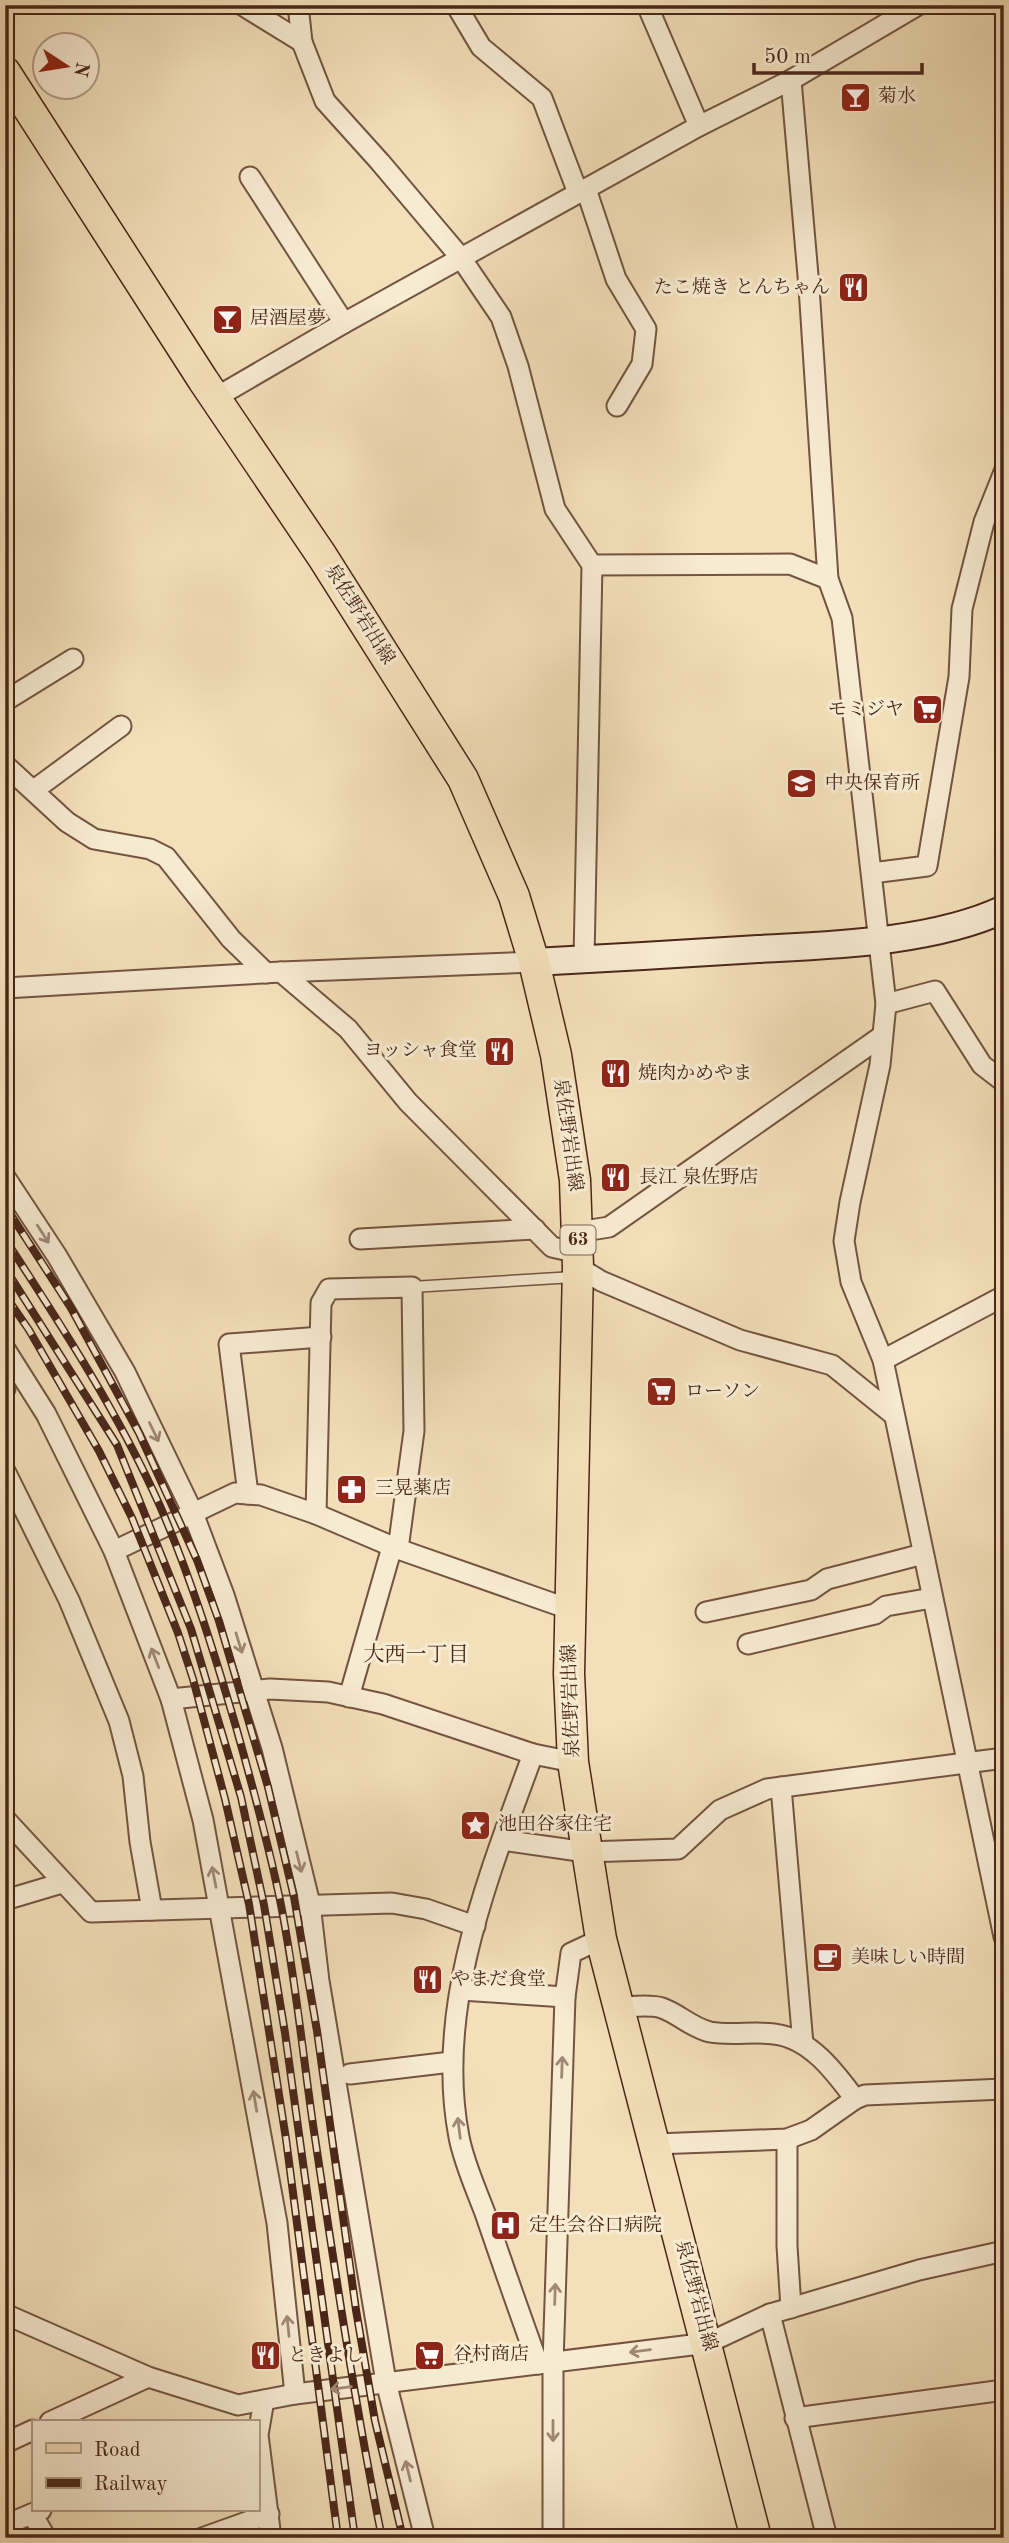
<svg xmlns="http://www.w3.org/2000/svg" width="1009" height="2543" font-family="'Old Standard TT','Noto Serif JP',serif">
  <rect width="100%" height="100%" fill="#f3e0ba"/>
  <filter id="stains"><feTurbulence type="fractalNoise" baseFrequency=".00286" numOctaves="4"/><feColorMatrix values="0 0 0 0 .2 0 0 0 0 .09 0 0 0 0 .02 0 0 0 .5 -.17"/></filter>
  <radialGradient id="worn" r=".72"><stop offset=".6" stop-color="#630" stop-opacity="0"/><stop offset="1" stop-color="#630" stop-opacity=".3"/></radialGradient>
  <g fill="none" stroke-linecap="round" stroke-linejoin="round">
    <defs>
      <polyline id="lane" points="412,1287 574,1277"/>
      <g id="street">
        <polyline points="242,5 302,42"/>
        <polyline points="298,5 302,42 325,101 380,162 461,258 501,317 518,366 555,509 592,565 584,959"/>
        <polyline points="456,5 481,47 542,98 578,193"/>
        <polyline points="647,5 699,126"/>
        <polyline points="791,80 809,287 828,579 842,618 886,1004 880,1065 850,1202 844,1241 851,1282 883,1360 1004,1937"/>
        <polyline points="250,177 344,323"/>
        <polyline points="586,189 616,279 646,329 642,364 617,406"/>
        <polyline points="215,398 344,323 699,126 791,80 918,5"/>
        <polyline points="592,565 790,564 828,579"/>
        <polyline points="5,701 73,659"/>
        <polyline points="5,765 67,822 94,839 150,849 166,857 231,939 266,973"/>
        <polyline points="34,790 121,726"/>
        <polyline points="872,873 927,866 959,677 962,609 984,522 1004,472"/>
        <polyline points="281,972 348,1029 408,1102 552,1247 578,1253"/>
        <polyline points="5,988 281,972 534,962"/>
        <polyline points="886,1004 935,991 982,1065 1004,1082"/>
        <polyline points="5,1177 57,1256 125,1372 193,1513 224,1595 272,1748 310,1904 319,1981 386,2382 425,2538"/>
        <polyline points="578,1232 609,1227 882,1036"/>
        <polyline points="360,1239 535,1229"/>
        <polyline points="578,1267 601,1281 740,1340 832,1365 894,1415"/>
        <polyline points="5,1349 46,1414 114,1551 171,1699 203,1820 277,2223 295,2394"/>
        <polyline points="883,1360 1004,1296"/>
        <polyline points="5,1388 5,1389"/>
        <polyline points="5,1471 69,1600 119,1721 133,1776 140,1842 152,1910"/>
        <polyline points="248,1494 229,1344 321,1337"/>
        <polyline points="316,1514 321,1303 329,1289 412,1287 414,1431 398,1549"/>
        <polyline points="114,1551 235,1493 261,1495 316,1514 398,1549 569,1609"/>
        <polyline points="706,1612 811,1590 827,1579 923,1554"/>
        <polyline points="748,1644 875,1614 886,1606 932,1598"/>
        <polyline points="349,1697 392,1547"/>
        <polyline points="171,1699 270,1689 328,1692 383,1704 533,1754"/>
        <polyline points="781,1787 803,2044"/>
        <polyline points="5,1819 91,1912 392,1903 426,1909 475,1926"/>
        <polyline points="502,1840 586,1852 678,1849 720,1810 767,1789 1004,1758"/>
        <polyline points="5,1900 62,1883"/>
        <polyline points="461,1990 565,1997"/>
        <path d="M 619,2007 C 632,2007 650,2004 662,2008 C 679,2014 692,2028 710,2032 C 732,2036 753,2031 774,2034 C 810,2038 835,2072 855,2099"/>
        <polyline points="350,2074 451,2062"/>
        <polyline points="787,2139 787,2246 791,2308"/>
        <polyline points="655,2144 787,2139 811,2130 855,2099 865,2095 1004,2089"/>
        <polyline points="5,2314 148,2377 238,2405 295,2394 708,2343 770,2314 919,2270 1004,2251"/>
        <polyline points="770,2314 827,2538"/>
        <path d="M 538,2364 C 520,2314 502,2263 485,2213 C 476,2189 464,2163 459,2137 C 434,2007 489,1875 533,1754 L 573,1762"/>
        <polyline points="264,2400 258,2435 271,2538"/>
        <polyline points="795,2418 1004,2390"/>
        <polyline points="50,2422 148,2377"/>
        <polyline points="5,2443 33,2430"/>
        <polyline points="32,2514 46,2538"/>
        <polyline points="5,2525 41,2510"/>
        <polyline points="202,2538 269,2514"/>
        <polyline points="553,2538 553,2363 565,1997 571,1953 601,1939"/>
      </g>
      <path id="secondary" d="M 534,962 C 609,958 683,954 758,949 C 834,945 934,942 1004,909"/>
      <polyline id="primary" points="5,72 203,380 322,556 463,779 514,896 534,962 556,1055 575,1180 578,1267 569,1674 573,1762 601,1939 756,2538"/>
    </defs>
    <use href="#lane" stroke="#745441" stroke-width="13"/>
    <use href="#street" stroke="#745441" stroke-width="23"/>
    <use href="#secondary" stroke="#492619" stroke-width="30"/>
    <use href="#primary" stroke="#492619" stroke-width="33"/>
    <use href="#lane" stroke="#f7ebd2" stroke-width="10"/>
    <use href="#street" stroke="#f7ebd2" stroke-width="19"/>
    <use href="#secondary" stroke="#f7ebd2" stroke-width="26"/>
    <use href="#primary" stroke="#f3e0ba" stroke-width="30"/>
    <defs>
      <g id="rail">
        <polyline points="5,1206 71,1308 139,1433 197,1560 219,1621 268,1787 294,1897 317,2031 356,2310 375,2421 403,2538"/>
        <path d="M 5,1239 C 61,1325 118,1412 160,1506 C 191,1578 214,1652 236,1727 C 252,1784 268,1842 280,1900 C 296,1979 303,2059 315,2138 C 335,2271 355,2405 382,2538"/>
        <polyline points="5,1268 117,1445 191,1629 241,1797 264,1905 285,2033 355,2538"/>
        <polyline points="5,1295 29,1330 99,1451 132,1518 178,1633 193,1679 225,1799 249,1904 286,2139 338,2538"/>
      </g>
    </defs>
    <use href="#rail" stroke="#492619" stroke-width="8"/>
    <use href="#rail" stroke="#f7ebd2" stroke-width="5" stroke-dasharray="16" stroke-linecap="butt"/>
  </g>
  <defs><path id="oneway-shaft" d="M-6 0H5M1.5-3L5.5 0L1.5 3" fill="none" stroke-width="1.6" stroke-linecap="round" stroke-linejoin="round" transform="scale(1.75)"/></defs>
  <g stroke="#a08876">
    <use href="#oneway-shaft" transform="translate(43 1234) rotate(57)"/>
    <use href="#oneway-shaft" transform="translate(154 1432) rotate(64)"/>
    <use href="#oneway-shaft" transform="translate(239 1643) rotate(73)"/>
    <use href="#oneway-shaft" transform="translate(155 1658) rotate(-111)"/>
    <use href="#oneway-shaft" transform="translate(299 1862) rotate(76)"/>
    <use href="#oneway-shaft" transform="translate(214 1877) rotate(-101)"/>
    <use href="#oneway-shaft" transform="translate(562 2067) rotate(-88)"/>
    <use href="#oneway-shaft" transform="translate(255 2101) rotate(-100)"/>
    <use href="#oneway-shaft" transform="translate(459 2128) rotate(-97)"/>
    <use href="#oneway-shaft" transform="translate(555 2294) rotate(-88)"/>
    <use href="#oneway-shaft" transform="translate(288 2326) rotate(-96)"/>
    <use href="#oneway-shaft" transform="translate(640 2351) rotate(173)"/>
    <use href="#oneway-shaft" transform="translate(341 2388) rotate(173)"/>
    <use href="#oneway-shaft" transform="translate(553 2431) rotate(90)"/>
    <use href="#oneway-shaft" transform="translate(408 2471) rotate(-104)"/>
  </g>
  <defs>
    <symbol id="bar-square" viewBox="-11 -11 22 22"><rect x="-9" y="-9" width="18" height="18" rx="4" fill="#8f2418" stroke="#f7ebd2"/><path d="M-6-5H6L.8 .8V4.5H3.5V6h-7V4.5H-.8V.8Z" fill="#fff"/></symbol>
    <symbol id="restaurant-square" viewBox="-11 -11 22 22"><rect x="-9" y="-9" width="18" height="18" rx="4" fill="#8f2418" stroke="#f7ebd2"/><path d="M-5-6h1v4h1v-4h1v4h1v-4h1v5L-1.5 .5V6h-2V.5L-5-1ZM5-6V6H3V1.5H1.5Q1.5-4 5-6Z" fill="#fff"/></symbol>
    <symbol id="supermarket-square" viewBox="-11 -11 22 22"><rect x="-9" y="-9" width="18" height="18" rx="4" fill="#8f2418" stroke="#f7ebd2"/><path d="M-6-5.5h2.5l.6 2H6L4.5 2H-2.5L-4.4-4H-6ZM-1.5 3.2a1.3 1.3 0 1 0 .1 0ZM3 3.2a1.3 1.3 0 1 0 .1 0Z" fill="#fff"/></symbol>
    <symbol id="school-square" viewBox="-11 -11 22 22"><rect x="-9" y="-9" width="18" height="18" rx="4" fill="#8f2418" stroke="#f7ebd2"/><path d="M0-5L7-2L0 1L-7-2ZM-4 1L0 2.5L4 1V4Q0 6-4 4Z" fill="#fff"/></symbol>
    <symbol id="pharmacy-square" viewBox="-11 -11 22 22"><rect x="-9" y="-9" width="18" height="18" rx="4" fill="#8f2418" stroke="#f7ebd2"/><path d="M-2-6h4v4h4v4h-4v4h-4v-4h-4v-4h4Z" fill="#fff"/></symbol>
    <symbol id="sight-square" viewBox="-11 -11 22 22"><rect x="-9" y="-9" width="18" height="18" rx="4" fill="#8f2418" stroke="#f7ebd2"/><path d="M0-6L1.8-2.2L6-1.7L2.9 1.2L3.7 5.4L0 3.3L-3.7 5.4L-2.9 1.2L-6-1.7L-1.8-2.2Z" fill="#fff"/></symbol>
    <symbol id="cafe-square" viewBox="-11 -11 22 22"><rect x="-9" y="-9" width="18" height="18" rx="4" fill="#8f2418" stroke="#f7ebd2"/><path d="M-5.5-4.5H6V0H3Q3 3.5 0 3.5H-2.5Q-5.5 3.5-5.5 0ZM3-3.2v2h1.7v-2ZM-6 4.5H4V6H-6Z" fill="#fff"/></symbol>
    <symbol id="hospital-square" viewBox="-11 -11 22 22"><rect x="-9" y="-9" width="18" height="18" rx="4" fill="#8f2418" stroke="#f7ebd2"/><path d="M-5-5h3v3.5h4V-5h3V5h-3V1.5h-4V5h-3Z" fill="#fff"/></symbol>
  </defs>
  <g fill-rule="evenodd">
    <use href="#bar-square" x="838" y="80" width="35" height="35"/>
    <use href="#restaurant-square" x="836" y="270" width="35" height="35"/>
    <use href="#bar-square" x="210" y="302" width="35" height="35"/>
    <use href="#supermarket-square" x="910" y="692" width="35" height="35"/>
    <use href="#school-square" x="784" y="766" width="35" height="35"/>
    <use href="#restaurant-square" x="482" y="1034" width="35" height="35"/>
    <use href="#restaurant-square" x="598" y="1056" width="35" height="35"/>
    <use href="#restaurant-square" x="598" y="1160" width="35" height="35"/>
    <use href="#supermarket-square" x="644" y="1374" width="35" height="35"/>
    <use href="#pharmacy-square" x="334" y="1472" width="35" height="35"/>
    <use href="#sight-square" x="458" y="1808" width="35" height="35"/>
    <use href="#cafe-square" x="810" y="1940" width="35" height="35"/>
    <use href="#restaurant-square" x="410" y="1962" width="35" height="35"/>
    <use href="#hospital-square" x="488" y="2208" width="35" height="35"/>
    <use href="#supermarket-square" x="412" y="2338" width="35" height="35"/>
    <use href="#restaurant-square" x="248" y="2338" width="35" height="35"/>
  </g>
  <g text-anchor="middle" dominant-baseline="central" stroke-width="6" stroke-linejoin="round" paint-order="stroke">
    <rect fill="#f7ebd2" stroke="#7d6150" stroke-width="2" x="560.5" y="1225.5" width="35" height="29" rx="5"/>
    <g font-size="18" font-weight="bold" fill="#492619">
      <text x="578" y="1240">63</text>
    </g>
    <g font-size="19" fill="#492619" stroke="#f7ebd2" text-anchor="start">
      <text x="878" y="97">菊水</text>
      <text x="830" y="288" text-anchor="end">たこ焼き とんちゃん</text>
      <text x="250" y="319">居酒屋夢</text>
      <text x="904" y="710" text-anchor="end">モミジヤ</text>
      <text x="825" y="784">中央保育所</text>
      <text x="477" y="1051" text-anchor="end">ヨッシャ食堂</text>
      <text x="638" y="1074">焼肉かめやま</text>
      <text x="639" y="1178">長江 泉佐野店</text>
      <text x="685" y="1392">ローソン</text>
      <text x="375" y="1489">三晃薬店</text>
      <text x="498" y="1825">池田谷家住宅</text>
      <text x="851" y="1958">美味しい時間</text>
      <text x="451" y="1980">やまだ食堂</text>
      <text x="529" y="2226">定生会谷口病院</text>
      <text x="453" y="2355">谷村商店</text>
      <text x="288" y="2356">ときよし</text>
    </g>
    <g font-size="19" fill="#492619" stroke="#f7ebd2">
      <text transform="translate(359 615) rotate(58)">泉佐野岩出線</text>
      <text transform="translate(567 1135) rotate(82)">泉佐野岩出線</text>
      <text transform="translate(572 1701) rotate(-92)">泉佐野岩出線</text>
      <text transform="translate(695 2296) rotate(75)">泉佐野岩出線</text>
    </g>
    <g font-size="21" fill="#492619" stroke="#f7ebd2">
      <text x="416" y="1655">大西一丁目</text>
    </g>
  </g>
  <rect width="1009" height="2543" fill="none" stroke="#f3e0ba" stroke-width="28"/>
  <rect x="7" y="7" width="995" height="2529" fill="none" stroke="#492619" stroke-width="3.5"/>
  <rect x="14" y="14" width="981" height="2515" fill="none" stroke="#492619" stroke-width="2"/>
  <rect x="32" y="2420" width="228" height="91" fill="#f7ebd2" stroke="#b19c88" stroke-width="2"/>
  <rect x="46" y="2443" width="35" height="10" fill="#f3e0ba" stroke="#b19c88" stroke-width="2"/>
  <text x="94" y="2456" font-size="21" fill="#492619">Road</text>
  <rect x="46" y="2478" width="35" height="10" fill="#492619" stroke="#b19c88" stroke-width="2"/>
  <text x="94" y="2490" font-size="21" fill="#492619">Railway</text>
  <g transform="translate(66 66) rotate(102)"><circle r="33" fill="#f7ebd2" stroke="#b19c88" stroke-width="2"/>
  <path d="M0-5L12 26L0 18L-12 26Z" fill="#8f2418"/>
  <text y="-10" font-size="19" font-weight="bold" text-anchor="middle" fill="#492619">N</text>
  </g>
  <path d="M754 63v10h168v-10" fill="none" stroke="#492619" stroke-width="3.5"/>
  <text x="764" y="63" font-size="21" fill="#492619" stroke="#f7ebd2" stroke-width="5" paint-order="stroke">50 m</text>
  <rect width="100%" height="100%" filter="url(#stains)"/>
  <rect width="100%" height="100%" fill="url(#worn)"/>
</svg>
